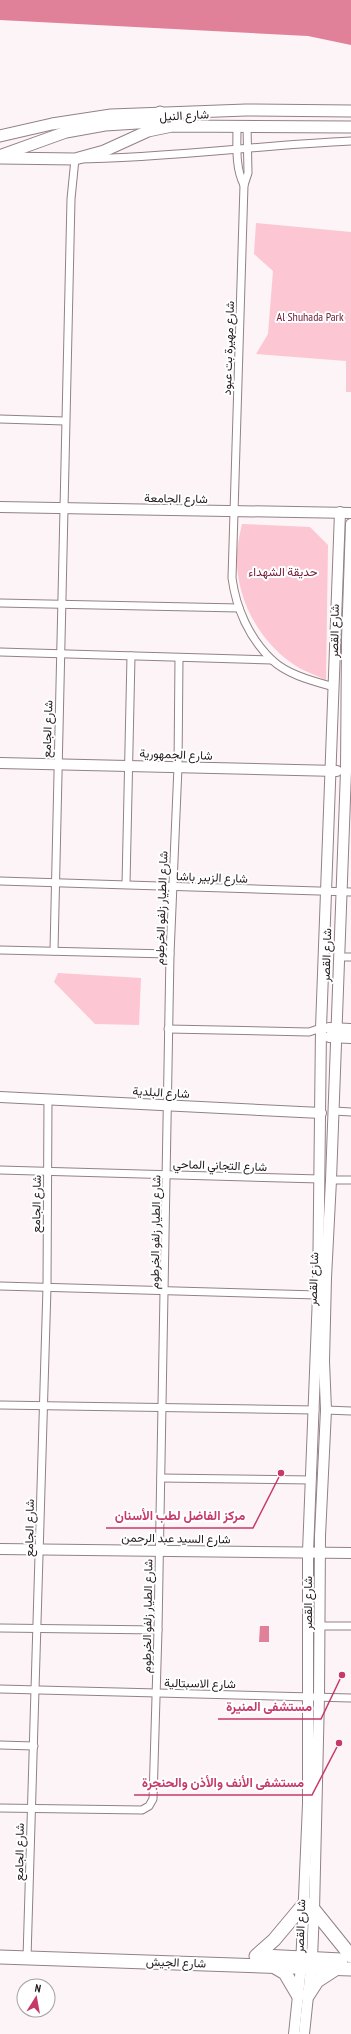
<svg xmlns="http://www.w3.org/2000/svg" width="351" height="2034" font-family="'PT Sans Narrow',Vazirmatn,sans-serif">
  <rect width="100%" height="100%" fill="#fcf4f6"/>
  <g fill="#fcc6d2">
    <polygon points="256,223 351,232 351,392 346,392 346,361 256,354 268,334 273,271 254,254"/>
    <path d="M 242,524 L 310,527 L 328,545 L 326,680 C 318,676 309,673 301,669 C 260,646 234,597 237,551 C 238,542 240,533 242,524 Z"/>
    <polygon points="58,973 141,978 139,1025 95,1024 54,982"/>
  </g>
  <g fill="#e18099">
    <polygon points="0,0 351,0 351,45 308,36 0,20"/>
    <polygon points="260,1626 269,1626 269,1642 259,1642"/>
  </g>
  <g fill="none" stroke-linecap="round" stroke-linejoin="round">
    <defs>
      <g id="street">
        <path d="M 237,126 C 237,145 235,168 244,185"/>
        <path d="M 247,126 L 248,173 L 244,185 L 232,578 C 236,608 249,638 272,660 C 288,675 313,681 334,687"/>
        <polyline points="0,419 65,421"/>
        <polyline points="0,603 239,608"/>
        <polyline points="0,652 272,660"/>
        <polyline points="0,881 351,892"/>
        <polyline points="126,884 131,656"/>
        <polyline points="0,950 170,954"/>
        <path d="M 54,951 L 71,199 L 75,159 C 168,158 259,145 351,141"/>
        <polyline points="339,957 351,957"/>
        <polyline points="168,1029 309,1032 321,1028"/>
        <polyline points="334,1111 351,1112"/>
        <polyline points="0,1170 320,1179"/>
        <polyline points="331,1180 351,1180"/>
        <polyline points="0,1286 318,1295"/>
        <polyline points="0,1405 315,1410"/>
        <polyline points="326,1410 351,1411"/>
        <polyline points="161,1478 312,1480"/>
        <polyline points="320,1626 351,1626"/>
        <polyline points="0,1628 158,1630"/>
        <polyline points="0,1689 351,1698"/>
        <polyline points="0,1745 34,1746"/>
        <polyline points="0,1808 142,1810 149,1806 153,1799 158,1630 170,954 178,767 179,658"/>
        <polyline points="27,1958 47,1287 48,1099"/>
      </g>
      <g id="secondary">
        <polyline points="0,507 351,513"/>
        <polyline points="0,763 337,771"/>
        <polyline points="329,1028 351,1029"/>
        <polyline points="329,1037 351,1038"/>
        <polyline points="0,1097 321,1113"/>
        <polyline points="0,1549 351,1553"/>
        <polyline points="294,2034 301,1967 308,1804 308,1552 318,1295 321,1028 340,512"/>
        <polyline points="304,2034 312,1958 314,1910 319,1697 320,1536 326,1410 324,1361 326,1278 331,1180 346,771 347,640 351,524"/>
      </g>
      <g id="primary">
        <polyline points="0,136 52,124 111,115 246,110 351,111"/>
        <polyline points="2,155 66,132 105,125 154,122 160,116 160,112"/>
        <polyline points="0,158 75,159 104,151 148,131 172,126 351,127"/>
      </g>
      <g id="highway">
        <polyline points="314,1910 351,1956"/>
        <polyline points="256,1956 274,1940 305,1903"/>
        <polyline points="263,1956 341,1960"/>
        <polyline points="0,1957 351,1969"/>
        <polyline points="273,1966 285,1973 298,1995"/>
        <polyline points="308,1995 317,1981 337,1968"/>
      </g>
    </defs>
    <use href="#street" stroke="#938185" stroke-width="9"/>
    <use href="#secondary" stroke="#938185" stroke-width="12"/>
    <use href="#primary" stroke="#938185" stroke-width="13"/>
    <use href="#highway" stroke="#938185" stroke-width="15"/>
    <use href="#street" stroke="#fff" stroke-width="7"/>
    <use href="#secondary" stroke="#fff" stroke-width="10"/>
    <use href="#primary" stroke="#fff" stroke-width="11"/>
    <use href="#highway" stroke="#fff" stroke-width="13"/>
  </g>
  <g text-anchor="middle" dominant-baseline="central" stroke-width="4" stroke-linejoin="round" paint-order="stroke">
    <g font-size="12" fill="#20191b" stroke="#fff">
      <text transform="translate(184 115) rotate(-3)">شارع النيل</text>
      <text transform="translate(228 348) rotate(-88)">شارع مهيرة بت عبود</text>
      <text transform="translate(176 498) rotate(1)">شارع الجامعة</text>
      <text transform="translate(334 631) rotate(-89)">شارع القصر</text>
      <text transform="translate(47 729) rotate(-88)">شارع الجامع</text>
      <text transform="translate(176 754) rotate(2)">شارع الجمهورية</text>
      <text transform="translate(212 877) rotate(2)">شارع الزبير باشا</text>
      <text transform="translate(161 908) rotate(-88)">شارع الطيار زلفو الخرطوم</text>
      <text transform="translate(326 955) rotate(-88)">شارع القصر</text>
      <text transform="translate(161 1092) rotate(3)">شارع البلدية</text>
      <text transform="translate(220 1165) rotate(2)">شارع التجاني الماحي</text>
      <text transform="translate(36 1204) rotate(-89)">شارع الجامع</text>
      <text transform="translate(155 1232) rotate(-89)">شارع الطيار زلفو الخرطوم</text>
      <text transform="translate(313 1279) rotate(-88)">شارع القصر</text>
      <text transform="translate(29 1528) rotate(-89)">شارع الجامع</text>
      <text transform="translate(176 1538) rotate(1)">شارع السيد عبد الرحمن</text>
      <text transform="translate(307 1603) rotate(-90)">شارع القصر</text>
      <text transform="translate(147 1616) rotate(-89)">شارع الطيار زلفو الخرطوم</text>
      <text transform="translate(200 1683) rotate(1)">شارع الاسبتالية</text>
      <text transform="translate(19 1852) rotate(-89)">شارع الجامع</text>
      <text transform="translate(300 1926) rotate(-88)">شارع القصر</text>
      <text transform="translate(176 1962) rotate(2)">شارع الجيش</text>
    </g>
    <g font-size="12" fill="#6e1836" stroke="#fff">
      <text x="310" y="316">Al Shuhada Park</text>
      <text x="283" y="571">حديقة الشهداء</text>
    </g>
  </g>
  <path fill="none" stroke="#c6396a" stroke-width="1.5" d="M281 1473L253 1528H106M342 1675L321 1719H218M339 1743L312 1795H134"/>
  <g fill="#c6396a" stroke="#fff" stroke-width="1.5">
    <circle cx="281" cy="1473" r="4"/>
    <circle cx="342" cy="1675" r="4"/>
    <circle cx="339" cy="1743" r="4"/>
  </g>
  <g font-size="13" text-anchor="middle" font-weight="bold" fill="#c6396a" stroke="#fff" stroke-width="4" stroke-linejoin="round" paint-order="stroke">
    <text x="180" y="1520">مركز الفاضل لطب الأسنان</text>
    <text x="269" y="1711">مستشفى المنيرة</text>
    <text x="223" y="1787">مستشفى الأنف والأذن والحنجرة</text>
  </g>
  <g transform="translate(36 1998) rotate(11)"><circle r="19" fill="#ffffff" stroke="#a6a3a4"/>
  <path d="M0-3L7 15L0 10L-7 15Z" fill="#c6396a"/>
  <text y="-6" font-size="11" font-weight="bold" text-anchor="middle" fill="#20191b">N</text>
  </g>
</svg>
